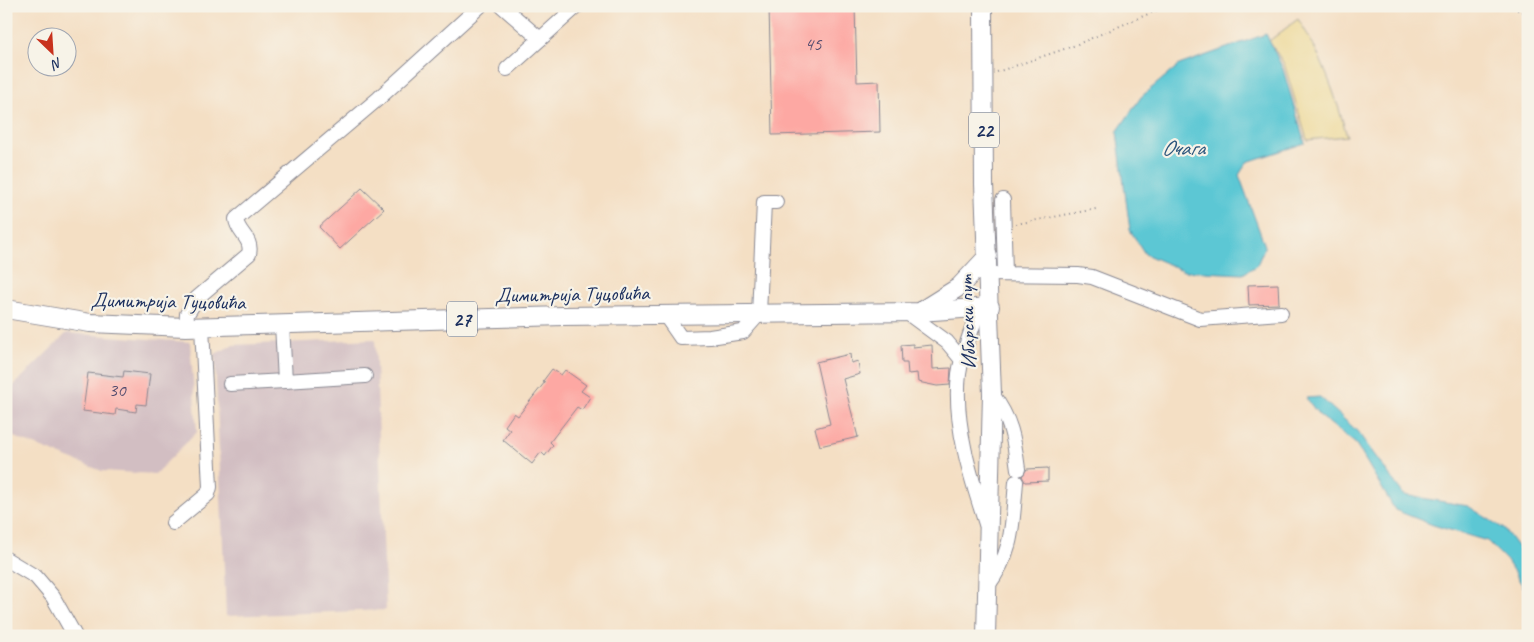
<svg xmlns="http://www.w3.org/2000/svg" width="1534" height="642" font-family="Caveat,sans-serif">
  <rect width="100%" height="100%" fill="#f7f3e8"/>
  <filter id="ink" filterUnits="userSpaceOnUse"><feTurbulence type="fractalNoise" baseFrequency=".02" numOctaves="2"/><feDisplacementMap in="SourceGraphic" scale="10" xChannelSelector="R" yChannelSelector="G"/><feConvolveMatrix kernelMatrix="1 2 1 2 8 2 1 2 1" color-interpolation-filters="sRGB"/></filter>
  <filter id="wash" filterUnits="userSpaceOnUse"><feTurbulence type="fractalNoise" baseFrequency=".0096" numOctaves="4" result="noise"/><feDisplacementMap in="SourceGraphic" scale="20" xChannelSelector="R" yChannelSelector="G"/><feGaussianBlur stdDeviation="1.12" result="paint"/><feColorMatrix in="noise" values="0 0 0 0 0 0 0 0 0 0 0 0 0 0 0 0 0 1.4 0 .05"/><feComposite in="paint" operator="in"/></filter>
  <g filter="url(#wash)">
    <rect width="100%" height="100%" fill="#f4dfc4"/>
    <g fill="#d2bec2">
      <polygon points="67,333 190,342 197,432 155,474 102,471 6,434 6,393"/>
      <polygon points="375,339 386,610 226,616 215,354 233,345"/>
    </g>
    <path fill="#eeda9e" stroke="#84847e" d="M 1298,19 C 1322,55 1335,94 1347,136 L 1307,140 L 1284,64 L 1269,41 Z"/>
    <g fill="#5bc7d4" stroke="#3b7b99">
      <polygon points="1266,34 1283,69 1305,143 1247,162 1239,175 1265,246 1257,265 1243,274 1184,271 1145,254 1130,230 1117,132 1141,97 1179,65"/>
      <polygon points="1320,397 1357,431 1404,495 1468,506 1504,529 1528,561 1528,594 1507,561 1487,541 1433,525 1395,510 1356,444 1319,415 1306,398"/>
    </g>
    <g id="blocks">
      <g fill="#fda8a3">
        <polygon points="769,6 855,6 857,82 879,81 880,132 772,135"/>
        <polygon points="362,188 384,209 340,249 319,227"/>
        <polygon points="1278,284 1279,304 1249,305 1248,285"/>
        <polygon points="913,344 913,347 932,345 933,369 951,368 950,385 937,386 918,382 917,373 908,374 907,363 902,363 901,345"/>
        <polygon points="850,354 851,363 858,361 860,374 843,379 858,437 820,446 815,428 830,424 816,362"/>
        <polygon points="552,369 561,375 565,370 586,385 581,391 590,397 582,410 577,407 550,442 553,445 545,456 541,452 532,464 503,440 510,430 505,426 514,413 518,416 545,382 543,381"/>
        <polygon points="124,371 150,374 146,405 137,404 136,412 116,409 115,415 83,411 88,373 123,377"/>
        <polygon points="1048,468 1048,481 1025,482 1022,476 1027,469"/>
      </g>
    </g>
  </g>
  <g filter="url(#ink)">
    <use href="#blocks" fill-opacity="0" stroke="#888791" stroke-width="1"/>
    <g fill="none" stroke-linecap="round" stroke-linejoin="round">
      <defs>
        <g id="minor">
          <polyline points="502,6 540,39"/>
          <polyline points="507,69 577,6"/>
          <polyline points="1003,200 1005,274"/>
          <polyline points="989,274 1078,275 1092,277 1200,319 1281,313"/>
          <path d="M 978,308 C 973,331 962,351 959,374 C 953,423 971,478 986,524"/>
          <polyline points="906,312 947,342 962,360"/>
          <polyline points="665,315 681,338 710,337 743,332 759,314 764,202 776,202"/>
          <polyline points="282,324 285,381 365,376"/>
          <path d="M 186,327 L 187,314 L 197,298 L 249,254 C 253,238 237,233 236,219 L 379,98 L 480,6"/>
          <polyline points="230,384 285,381"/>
          <path d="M 992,394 C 1011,419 1014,438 1018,469"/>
          <polyline points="173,523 208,494 210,487 202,327"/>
          <polyline points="6,559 36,577 53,597 75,636"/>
          <path d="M 987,587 C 1014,551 1012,525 1016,482"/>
        </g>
        <g id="major">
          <polyline points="983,6 984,184 992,394 986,636"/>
          <polyline points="6,309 90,323 186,327 563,316 919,312 990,307"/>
          <polyline points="924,309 959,287 988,256"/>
        </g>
      </defs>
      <use href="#minor" stroke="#888791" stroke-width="16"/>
      <use href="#major" stroke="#888791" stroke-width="20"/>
      <g stroke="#888791" stroke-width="2" stroke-dasharray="1 4" stroke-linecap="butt">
        <polyline points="1508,6 1528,14"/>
        <polyline points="997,72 1073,46 1167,6"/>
        <polyline points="1016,224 1096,209"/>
      </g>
      <use href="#minor" stroke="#fff" stroke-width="14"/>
      <use href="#major" stroke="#fff" stroke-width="18"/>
    </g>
  </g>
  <g text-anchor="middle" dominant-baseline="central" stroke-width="4.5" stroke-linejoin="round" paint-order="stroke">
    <g font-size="19" fill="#544d6f">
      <text x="813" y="44">45</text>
      <text x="117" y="390">30</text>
    </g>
    <g fill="#f7f3e8" stroke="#5d6a87" stroke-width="1">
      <rect x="969" y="112.5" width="30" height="35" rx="4"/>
      <rect x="447" y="301.5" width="30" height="35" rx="4"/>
    </g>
    <g font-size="20" font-weight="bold" fill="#1b2f5e">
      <text x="984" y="130">22</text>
      <text x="462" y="319">27</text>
    </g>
    <g font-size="21" fill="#1b2f5e" stroke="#f7f3e8">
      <text transform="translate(572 294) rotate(-1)">Димитрија Туцовића</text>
      <text transform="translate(168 301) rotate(1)">Димитрија Туцовића</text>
      <text transform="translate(967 322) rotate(-92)">Ибарски пут</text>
    </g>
    <g font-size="22" font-style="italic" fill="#2b557c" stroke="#f7f3e8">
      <text x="1183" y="148">Очага</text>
    </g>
  </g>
  <rect width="1534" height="642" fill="none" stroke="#f7f3e8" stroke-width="25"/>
  <g transform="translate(52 52) rotate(155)"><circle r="24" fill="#f7f3e8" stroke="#9fa5b1"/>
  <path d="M0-4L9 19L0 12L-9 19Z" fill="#c8321e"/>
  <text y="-8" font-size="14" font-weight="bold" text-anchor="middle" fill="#1b2f5e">N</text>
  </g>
</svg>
